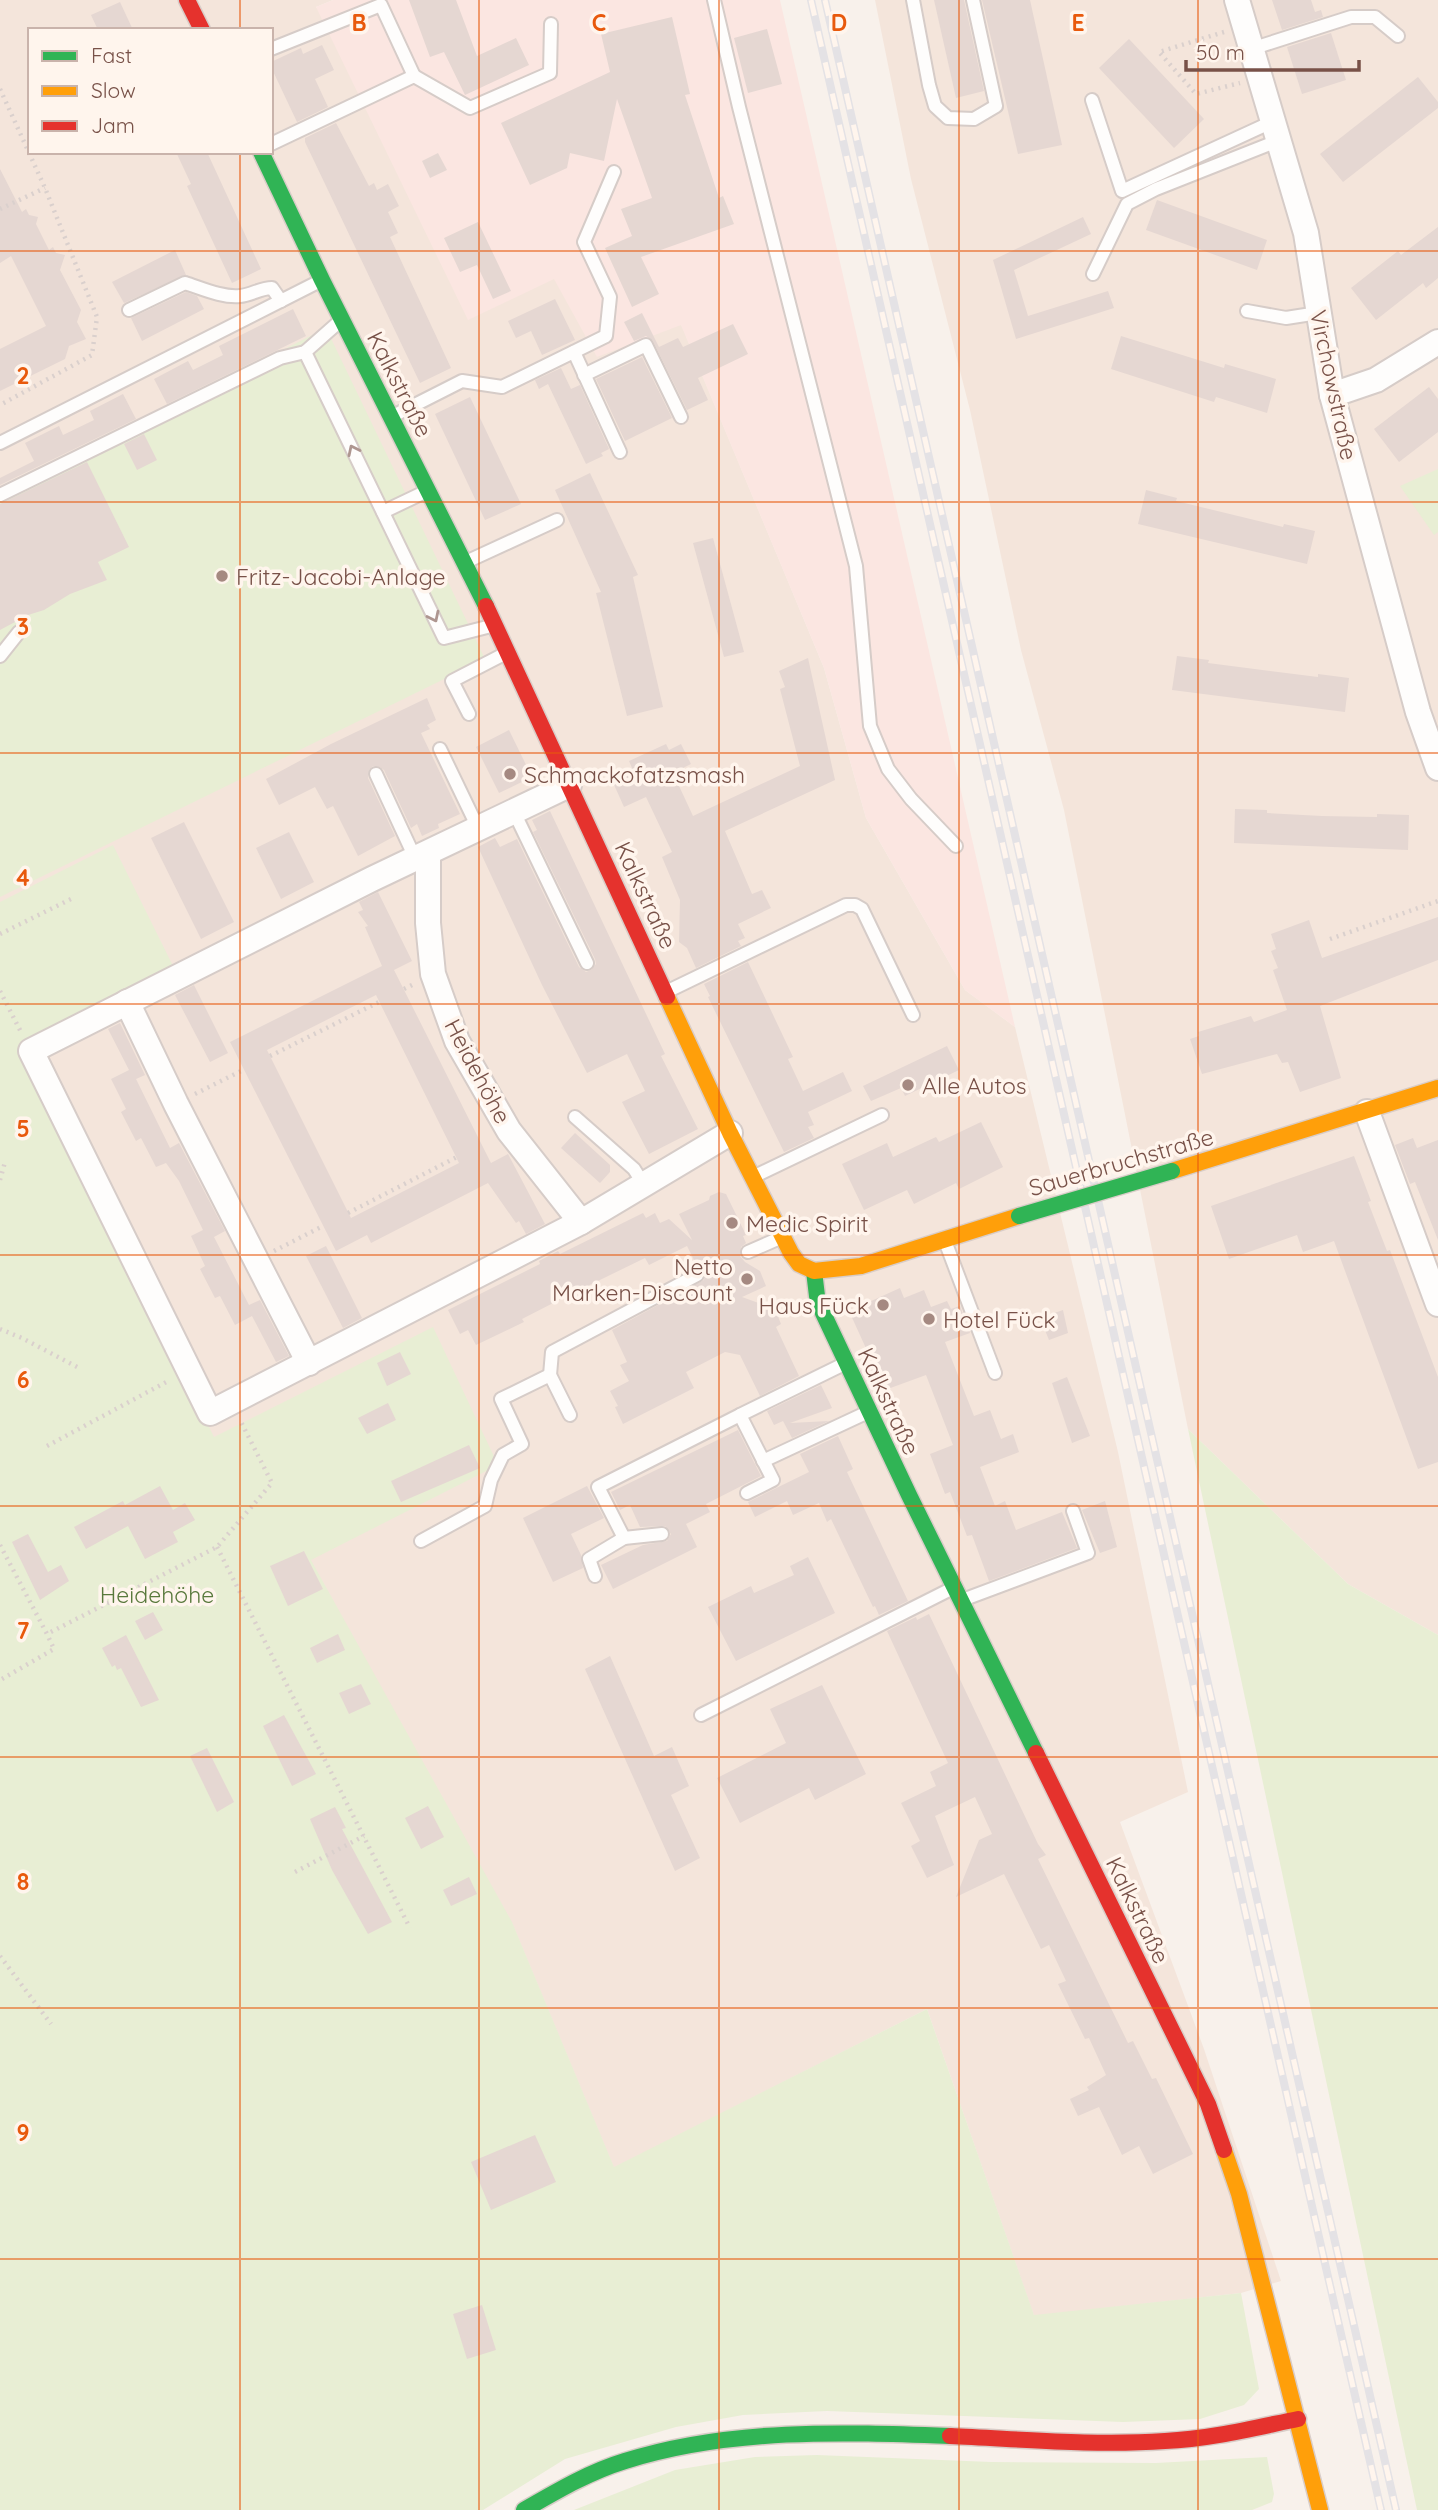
<svg xmlns="http://www.w3.org/2000/svg" width="1438" height="2510" font-family="Quicksand,sans-serif">
  <rect width="100%" height="100%" fill="#f8f1eb"/>
  <g fill="#f4e5db" fill-rule="evenodd">
    <path d="M 0,0 L 333,0 L 316,7 L 555,279 L 681,324 L 824,668 L 866,818 L 965,990 L 1015,1027 L 1118,1452 L 1188,1792 L 1120,1822 L 1204,2049 L 1281,2281 L 1241,2293 L 1034,2316 L 927,2009 L 614,2168 L 512,1923 L 0,1678 ZM 30,30 L 271,30 L 271,152 L 30,152 Z"/>
    <polygon points="875,0 1438,0 1438,1635 1348,1584 1188,1429 1064,810 1021,650 970,410 911,179"/>
  </g>
  <polygon fill="#fbe6e1" points="333,0 780,0 1015,1027 965,990 866,818 824,668 681,325 597,357 554,279 468,320 316,7"/>
  <g fill="#e8eed4">
    <polygon points="326,328 485,659 0,897 0,493"/>
    <polygon points="1438,469 1438,532 1434,535 1400,486"/>
    <polygon points="113,845 174,968 20,1048 214,1437 433,1327 498,1465 311,1560 512,1922 614,2167 927,2009 1034,2315 1241,2293 1259,2389 1244,2405 1200,2419 1123,2422 827,2411 743,2415 676,2427 565,2459 483,2510 0,2510 0,902"/>
    <polygon points="1188,1429 1348,1584 1438,1635 1438,2510 1417,2510"/>
    <polygon points="817,2455 991,2462 1156,2463 1267,2457 1274,2494 1272,2502 1252,2510 574,2510 675,2470 755,2457"/>
  </g>
  <g fill="#e5d7d2" fill-rule="evenodd">
    <polygon points="409,0 456,0 477,56 516,38 529,65 465,95 444,52 430,57"/>
    <polygon points="934,0 964,0 984,91 956,98"/>
    <polygon points="982,0 1030,0 1062,145 1018,154"/>
    <polygon points="1272,0 1311,0 1315,12 1321,10 1323,17 1282,30"/>
    <polygon points="120,2 133,30 98,30 91,15"/>
    <polygon points="672,17 690,94 685,95 719,198 723,196 734,224 641,257 659,294 632,307 605,248 632,236 621,209 652,198 617,99 604,161 570,153 567,168 530,185 501,123 610,72 601,34"/>
    <polygon points="767,29 782,84 748,93 734,38"/>
    <polygon points="1331,33 1346,80 1302,94 1287,47"/>
    <polygon points="1129,39 1204,119 1174,148 1099,68"/>
    <polygon points="322,45 334,70 315,79 328,107 297,122 271,67 271,62 301,48 303,54"/>
    <polygon points="1418,77 1438,102 1438,108 1343,182 1320,154"/>
    <polygon points="336,123 369,186 374,183 377,190 388,184 399,206 388,212 398,233 390,237 451,368 420,383 305,142 305,138"/>
    <polygon points="176,152 207,152 261,269 232,283 187,186 191,184"/>
    <polygon points="438,153 447,170 430,178 422,161"/>
    <polygon points="0,169 22,212 26,209 29,215 38,217 36,224 49,250 53,247 56,253 65,255 60,270 81,310 77,322 86,339 69,346 65,359 0,391 0,349 46,326 11,256 0,263"/>
    <polygon points="1157,200 1267,240 1257,270 1146,230"/>
    <polygon points="1083,217 1091,234 1014,270 1028,316 1108,291 1114,308 1016,339 993,260"/>
    <polygon points="478,222 511,291 493,299 477,265 460,272 444,238"/>
    <polygon points="1438,227 1438,278 1426,288 1423,283 1376,320 1351,288 1398,251 1401,255"/>
    <polygon points="175,250 186,275 124,303 112,282"/>
    <polygon points="186,292 197,296 204,309 142,341 131,318"/>
    <polygon points="555,299 575,340 542,355 531,331 516,338 508,321"/>
    <polygon points="293,309 306,336 167,404 154,379 188,361 193,370 223,355 219,346"/>
    <polygon points="642,313 659,347 678,338 683,347 733,324 748,354 698,378 708,400 687,410 653,341 646,336 634,341 624,322"/>
    <polygon points="1121,336 1224,368 1225,364 1276,379 1267,413 1216,397 1214,402 1111,369"/>
    <polygon points="642,357 672,418 625,441 596,379"/>
    <polygon points="561,368 571,389 580,385 609,449 601,453 603,456 586,464 548,384 539,389 535,380"/>
    <polygon points="1429,387 1438,399 1438,432 1399,462 1374,429"/>
    <polygon points="123,394 136,419 0,485 0,478 34,461 25,443 59,426 63,435 94,420 90,411"/>
    <polygon points="470,397 521,504 485,520 435,414"/>
    <polygon points="144,434 157,460 137,470 124,444"/>
    <polygon points="87,462 129,547 98,562 107,580 70,594 44,610 28,615 0,630 0,504"/>
    <polygon points="590,473 638,575 633,577 663,707 627,716 596,593 601,592 555,490"/>
    <polygon points="1146,490 1177,498 1176,501 1205,508 1283,527 1284,524 1315,531 1307,564 1138,524"/>
    <polygon points="713,538 744,652 724,657 693,543"/>
    <polygon points="1177,656 1209,660 1208,663 1318,677 1318,674 1349,678 1345,712 1172,690"/>
    <polygon points="808,658 835,780 725,831 752,894 762,890 771,908 738,924 745,938 738,941 741,946 696,968 687,948 679,942 680,900 662,857 672,852 646,797 624,807 611,778 632,768 629,761 666,744 669,750 681,744 691,764 673,773 693,816 800,766 780,689 785,687 779,671"/>
    <polygon points="427,698 436,720 427,725 430,729 421,733 460,814 438,824 439,828 422,836 417,824 411,828 384,770 380,767 373,766 369,770 368,778 395,836 358,856 333,806 327,809 315,787 279,805 266,779 331,744"/>
    <polygon points="509,730 532,777 499,793 476,747"/>
    <polygon points="1235,809 1267,810 1267,813 1322,816 1377,817 1377,814 1409,815 1408,850 1234,843"/>
    <polygon points="550,811 665,1054 661,1056 698,1129 649,1154 622,1102 645,1091 627,1054 587,1073 542,985 478,847 495,838 500,847 517,839 579,967 586,972 591,970 596,964 595,959 533,832 537,830 532,820"/>
    <polygon points="184,822 234,922 201,939 151,838"/>
    <polygon points="289,832 314,882 281,899 256,848"/>
    <path d="M 378,892 L 412,961 L 394,970 L 491,1163 L 508,1154 L 545,1224 L 526,1234 L 519,1221 L 516,1223 L 488,1183 L 371,1243 L 367,1235 L 336,1251 L 230,1042 L 382,966 L 365,927 L 368,926 L 358,912 L 363,910 L 359,902 ZM 376,995 L 459,1163 L 351,1218 L 267,1050 Z"/>
    <polygon points="1438,917 1438,960 1320,1006 1341,1078 1300,1092 1288,1062 1282,1063 1277,1054 1202,1074 1190,1039 1199,1036 1198,1032 1251,1016 1254,1022 1287,1010 1273,970 1278,968 1271,951 1276,949 1271,934 1309,920 1322,958"/>
    <polygon points="748,962 793,1057 788,1059 803,1091 843,1072 852,1091 808,1112 814,1125 808,1127 814,1138 784,1152 708,997 710,996 704,984"/>
    <polygon points="194,985 228,1053 210,1062 175,995"/>
    <polygon points="120,1023 145,1075 136,1079 170,1148 179,1143 225,1231 214,1237 249,1305 260,1300 289,1356 276,1362 252,1316 235,1325 220,1296 215,1298 200,1269 205,1266 191,1236 203,1230 179,1181 166,1163 156,1167 141,1138 136,1141 121,1112 126,1109 111,1079 129,1070 108,1029"/>
    <polygon points="947,1046 959,1070 905,1096 901,1088 871,1101 863,1086"/>
    <polygon points="981,1122 1003,1167 959,1189 956,1183 914,1204 907,1190 864,1210 842,1164 887,1143 893,1157 936,1137 939,1142"/>
    <polygon points="575,1133 610,1165 610,1172 600,1183 561,1148"/>
    <polygon points="1413,1138 1417,1148 1438,1140 1438,1240 1415,1182 1410,1184 1395,1145"/>
    <polygon points="1354,1156 1371,1201 1368,1202 1387,1251 1390,1250 1438,1377 1438,1462 1418,1469 1334,1241 1303,1252 1297,1235 1229,1259 1211,1206"/>
    <polygon points="719,1192 726,1194 746,1235 743,1236 746,1243 741,1247 740,1256 745,1262 760,1271 766,1286 742,1297 775,1309 781,1324 776,1327 799,1376 760,1396 740,1355 725,1352 686,1372 694,1388 623,1424 615,1407 618,1406 610,1391 629,1381 620,1365 627,1362 612,1330 704,1280 705,1272 697,1266 687,1246 649,1265 645,1258 563,1298 522,1319 524,1322 476,1345 468,1330 460,1334 448,1310 540,1264 539,1261 558,1251 560,1254 643,1213 646,1218 655,1213 660,1223 669,1219 692,1240 679,1214 709,1200 710,1196"/>
    <polygon points="326,1246 362,1318 343,1328 306,1256"/>
    <polygon points="900,1288 904,1298 924,1290 931,1307 947,1301 951,1309 960,1306 970,1333 945,1342 974,1416 990,1410 1001,1439 1013,1434 1019,1452 980,1467 995,1506 1005,1501 1016,1530 1062,1512 1077,1548 989,1581 972,1535 967,1536 950,1492 945,1494 930,1454 953,1445 926,1375 885,1390 849,1311"/>
    <polygon points="1063,1310 1068,1333 1049,1340 1040,1318"/>
    <polygon points="400,1352 411,1374 387,1386 377,1363"/>
    <polygon points="1067,1377 1090,1436 1072,1443 1052,1383"/>
    <polygon points="821,1385 832,1408 790,1423 829,1421 792,1438 783,1421 774,1425 767,1411"/>
    <polygon points="388,1403 396,1420 367,1434 358,1418"/>
    <polygon points="738,1430 761,1476 706,1504 710,1512 686,1524 697,1547 613,1589 601,1565 643,1545 667,1541 671,1534 665,1526 640,1527 630,1505 620,1510 611,1492"/>
    <polygon points="838,1436 853,1469 847,1472 908,1601 879,1615 875,1606 873,1607 831,1519 827,1522 819,1503 793,1515 787,1501 755,1517 748,1502 809,1472 800,1454"/>
    <polygon points="469,1445 480,1468 401,1502 391,1481"/>
    <polygon points="160,1486 173,1510 185,1503 195,1520 173,1532 178,1542 145,1559 128,1526 86,1549 74,1527 123,1501 125,1505"/>
    <polygon points="587,1486 604,1518 571,1534 581,1555 583,1568 553,1582 523,1518"/>
    <polygon points="1105,1501 1117,1547 1100,1553 1082,1510"/>
    <polygon points="28,1534 48,1572 61,1565 69,1581 40,1600 12,1542"/>
    <polygon points="304,1551 323,1589 288,1606 270,1566"/>
    <polygon points="808,1557 835,1613 736,1661 708,1607 751,1586 754,1593 794,1575 790,1566"/>
    <polygon points="153,1612 163,1630 145,1640 135,1621"/>
    <polygon points="929,1614 1038,1844 1046,1855 1038,1859 1128,2043 1133,2041 1152,2079 1156,2078 1193,2154 1153,2174 1139,2146 1122,2155 1099,2107 1078,2116 1070,2099 1089,2090 1087,2087 1106,2075 1089,2038 1085,2039 1058,1984 1066,1981 1049,1945 1041,1949 1004,1874 956,1897 979,1840 992,1834 975,1797 935,1816 954,1865 927,1878 911,1846 920,1841 901,1803 936,1786 930,1772 948,1763 887,1631 916,1617 917,1620"/>
    <polygon points="338,1634 345,1650 317,1663 310,1648"/>
    <polygon points="126,1635 159,1700 141,1707 121,1668 117,1670 115,1665 112,1667 102,1648"/>
    <polygon points="610,1656 654,1756 672,1747 689,1786 671,1795 700,1858 675,1871 585,1669"/>
    <polygon points="361,1684 371,1704 349,1714 339,1693"/>
    <polygon points="822,1685 866,1774 815,1800 809,1788 740,1823 717,1778 786,1743 770,1709"/>
    <polygon points="284,1715 316,1774 292,1786 263,1726"/>
    <polygon points="207,1748 234,1802 217,1812 190,1756"/>
    <polygon points="428,1806 444,1837 421,1849 405,1818"/>
    <polygon points="335,1807 346,1828 342,1829 392,1922 368,1934 332,1870 310,1819"/>
    <polygon points="469,1877 477,1894 451,1906 443,1890"/>
    <polygon points="535,2135 556,2182 491,2210 471,2162"/>
    <polygon points="482,2305 496,2350 467,2359 453,2314"/>
  </g>
  <g fill="none" stroke-linecap="round" stroke-linejoin="round">
    <defs>
      <g id="lane">
        <polyline points="714,0 739,107 856,566 870,726 888,769 911,799 956,846"/>
        <polyline points="913,0 929,85 935,106 948,118 974,119 996,106 973,0"/>
        <polyline points="271,49 381,5 414,76"/>
        <polyline points="1251,49 1351,17 1375,17 1398,36"/>
        <polyline points="1092,100 1122,191 1274,121"/>
        <polyline points="271,144 414,76 470,108 550,73 551,24"/>
        <polyline points="1093,274 1127,204 1156,189 1280,140"/>
        <path d="M 129,310 L 185,283 C 201,288 223,298 240,296 C 252,295 260,288 272,288 L 281,301"/>
        <polyline points="1247,311 1286,318 1318,313"/>
        <polyline points="305,352 444,638 495,625"/>
        <polyline points="574,352 620,452"/>
        <polyline points="584,375 646,345 681,417"/>
        <polyline points="391,417 462,381 502,387 606,336 610,297 584,242 614,172"/>
        <polyline points="0,443 322,280"/>
        <polyline points="0,495 280,358 305,352 340,321"/>
        <polyline points="383,512 427,491"/>
        <polyline points="468,561 557,520"/>
        <polyline points="0,656 19,632"/>
        <polyline points="469,714 452,681 508,652"/>
        <polyline points="440,749 479,830"/>
        <polyline points="376,774 416,860"/>
        <polyline points="514,812 587,963"/>
        <polyline points="666,992 846,905 855,905 862,909 913,1015"/>
        <polyline points="575,1117 634,1169 644,1185"/>
        <polyline points="753,1177 882,1115"/>
        <polyline points="945,1241 995,1373"/>
        <polyline points="748,1252 780,1238"/>
        <polyline points="550,1375 552,1352 697,1275"/>
        <polyline points="763,1461 868,1412"/>
        <polyline points="747,1493 773,1480 740,1415 846,1363"/>
        <polyline points="624,1538 662,1534"/>
        <polyline points="421,1541 485,1506 491,1480 503,1455 522,1444 501,1399 550,1375 570,1415"/>
        <polyline points="595,1576 589,1559 624,1538 598,1487 740,1415"/>
        <polyline points="965,1599 1088,1553 1073,1511"/>
        <polyline points="701,1715 951,1589"/>
      </g>
      <g id="street">
        <polyline points="1237,0 1306,233 1332,395 1418,712 1438,768"/>
        <polyline points="1332,395 1376,380 1438,342"/>
        <polyline points="569,785 372,879 31,1051 210,1413 581,1222 730,1133"/>
        <polyline points="428,854 428,923 433,974 457,1041 509,1131 581,1222"/>
        <polyline points="127,1002 176,1104 309,1363"/>
        <polyline points="1367,1112 1438,1304"/>
      </g>
      <g id="fast">
        <polyline points="261,152 322,280 486,606"/>
        <polyline points="814,1271 817,1296 823,1313 909,1495 1036,1753"/>
        <path d="M 524,2510 C 557,2491 589,2472 625,2461 C 729,2428 842,2432 950,2436"/>
      </g>
      <g id="slow">
        <polyline points="667,997 730,1133 791,1253 799,1264 814,1271 861,1266 1019,1216"/>
        <polyline points="1172,1171 1438,1088"/>
        <polyline points="1224,2150 1239,2194 1320,2510"/>
      </g>
      <g id="jam">
        <polyline points="187,0 202,30"/>
        <polyline points="486,606 667,997"/>
        <polyline points="1036,1753 1208,2104 1224,2150"/>
        <path d="M 950,2436 C 1021,2439 1094,2446 1165,2441 C 1210,2439 1254,2428 1298,2419"/>
      </g>
    </defs>
    <use href="#lane" stroke="#d6ccc8" stroke-width="16"/>
    <use href="#street" stroke="#d6ccc8" stroke-width="28"/>
    <use href="#fast" stroke="#d9cdc8" stroke-width="19"/>
    <use href="#slow" stroke="#d9cdc8" stroke-width="19"/>
    <use href="#jam" stroke="#d9cdc8" stroke-width="19"/>
    <g stroke="#dad0cd" stroke-width="4.5" stroke-dasharray="2 5" stroke-linecap="butt">
      <polyline points="1224,32 1159,52 1196,94 1240,83"/>
      <polyline points="0,89 45,188 97,317 92,355 0,405"/>
      <polyline points="0,209 45,188"/>
      <polyline points="0,934 71,899"/>
      <polyline points="1330,939 1438,901"/>
      <polyline points="404,989 414,984"/>
      <polyline points="0,991 21,1032"/>
      <polyline points="270,1056 379,1002"/>
      <polyline points="195,1094 245,1069"/>
      <polyline points="0,1180 5,1162"/>
      <polyline points="348,1213 457,1157"/>
      <polyline points="274,1251 323,1226"/>
      <polyline points="0,1329 22,1338 81,1369"/>
      <polyline points="47,1446 170,1380"/>
      <polyline points="0,1545 47,1634 217,1547 272,1483 241,1422"/>
      <polyline points="217,1547 410,1928"/>
      <polyline points="2,1679 54,1649 47,1634"/>
      <polyline points="295,1872 364,1836"/>
      <polyline points="0,1956 51,2024"/>
    </g>
    <use href="#lane" stroke="#fefdfc" stroke-width="12"/>
    <use href="#street" stroke="#fefdfc" stroke-width="24"/>
    <use href="#fast" stroke="#30b455" stroke-width="16"/>
    <use href="#slow" stroke="#ff9f0a" stroke-width="16"/>
    <use href="#jam" stroke="#e5322d" stroke-width="16"/>
    <defs>
      <g id="rail">
        <polyline points="811,0 1381,2510"/>
        <polyline points="825,0 1396,2510"/>
      </g>
    </defs>
    <use href="#rail" stroke="#e4e2e5" stroke-width="8"/>
    <use href="#rail" stroke="#fff5ed" stroke-width="5" stroke-dasharray="16" stroke-linecap="butt"/>
    <defs>
      <polyline id="fast-bridge" points="1019,1216 1172,1171"/>
    </defs>
    <use href="#fast-bridge" stroke="#d9cdc8" stroke-width="19" stroke-linecap="butt"/>
    <use href="#fast-bridge" stroke="#30b455" stroke-width="16"/>
  </g>
  <defs><path id="oneway-chevron" d="M-2-3.5L2.5 0L-2 3.5" fill="none" stroke-width="1.6" stroke-linecap="round" stroke-linejoin="round" transform="scale(1.75)"/></defs>
  <g stroke="#ae9690">
    <use href="#oneway-chevron" transform="translate(353 450) rotate(-116)"/>
    <use href="#oneway-chevron" transform="translate(434 617) rotate(64)"/>
  </g>
  <path fill="none" stroke="#e8590c" stroke-width="2" stroke-opacity="0.55" d="M 240,0 L 240,30M 479,0 L 479,2510M 719,0 L 719,2510M 959,0 L 959,2510M 1198,0 L 1198,2510M 240,152 L 240,2510M 0,251 L 1438,251M 0,502 L 1438,502M 0,753 L 1438,753M 0,1004 L 1438,1004M 0,1255 L 1438,1255M 0,1506 L 1438,1506M 0,1757 L 1438,1757M 0,2008 L 1438,2008M 0,2259 L 1438,2259"/>
  <g fill="#a58981" stroke="#fff5ed" stroke-width="2.5">
    <circle cx="222" cy="576" r="7"/>
    <circle cx="510" cy="774" r="7"/>
    <circle cx="908" cy="1085" r="7"/>
    <circle cx="732" cy="1223" r="7"/>
    <circle cx="747" cy="1279" r="7"/>
    <circle cx="883" cy="1305" r="7"/>
    <circle cx="929" cy="1319" r="7"/>
  </g>
  <g text-anchor="middle" dominant-baseline="central" stroke-width="7" stroke-linejoin="round" paint-order="stroke">
    <g font-size="23" fill="#785148" stroke="#fff5ed">
      <text transform="translate(400 384) rotate(63)">Kalkstraße</text>
      <text transform="translate(1334 385) rotate(78)">Virchowstraße</text>
      <text transform="translate(646 895) rotate(65)">Kalkstraße</text>
      <text transform="translate(478 1071) rotate(62)">Heidehöhe</text>
      <text transform="translate(1121 1162) rotate(-16)">Sauerbruchstraße</text>
      <text transform="translate(889 1401) rotate(65)">Kalkstraße</text>
      <text transform="translate(1138 1910) rotate(64)">Kalkstraße</text>
    </g>
    <g font-size="23" fill="#785148" stroke="#fff5ed" text-anchor="start">
      <text x="236" y="576">Fritz-Jacobi-Anlage</text>
      <text x="524" y="774">Schmackofatzsmash</text>
      <text x="922" y="1085">Alle Autos</text>
      <text x="746" y="1223">Medic Spirit</text>
      <text x="733" y="1266" text-anchor="end">Netto<tspan x="733" dy="26">Marken-Discount</tspan></text>
      <text x="869" y="1305" text-anchor="end">Haus Fück</text>
      <text x="943" y="1319">Hotel Fück</text>
    </g>
    <g font-size="23" fill="#59793c" stroke="#fff5ed">
      <text x="157" y="1594">Heidehöhe</text>
    </g>
  </g>
  <g font-size="23" text-anchor="middle" font-weight="bold" fill="#e8590c" stroke="#fff5ed" stroke-width="7" stroke-linejoin="round" paint-order="stroke">
    <text x="359" y="31">B</text>
    <text x="599" y="31">C</text>
    <text x="839" y="31">D</text>
    <text x="1078" y="31">E</text>
    <text x="23" y="384">2</text>
    <text x="23" y="635">3</text>
    <text x="23" y="886">4</text>
    <text x="23" y="1137">5</text>
    <text x="23" y="1388">6</text>
    <text x="23" y="1639">7</text>
    <text x="23" y="1890">8</text>
    <text x="23" y="2141">9</text>
  </g>
  <rect x="28" y="28" width="245" height="126" fill="#fff5ed" stroke="#c9b3ab" stroke-width="2"/>
  <rect x="42" y="51" width="35" height="10" fill="#30b455" stroke="#c9b3ab" stroke-width="2"/>
  <text x="91" y="63" font-size="21" fill="#785148">Fast</text>
  <rect x="42" y="86" width="35" height="10" fill="#ff9f0a" stroke="#c9b3ab" stroke-width="2"/>
  <text x="91" y="98" font-size="21" fill="#785148">Slow</text>
  <rect x="42" y="121" width="35" height="10" fill="#e5322d" stroke="#c9b3ab" stroke-width="2"/>
  <text x="91" y="133" font-size="21" fill="#785148">Jam</text>
  <path d="M1186 60v10h173v-10" fill="none" stroke="#785148" stroke-width="3.5"/>
  <text x="1196" y="60" font-size="21" fill="#785148" stroke="#fff5ed" stroke-width="5" paint-order="stroke">50 m</text>
</svg>
